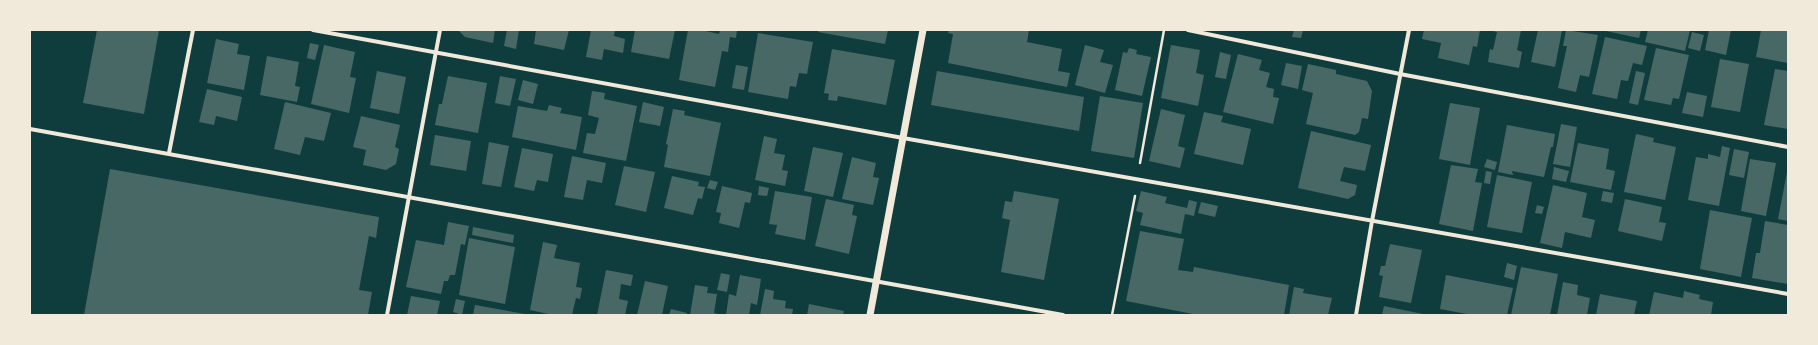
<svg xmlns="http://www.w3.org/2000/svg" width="1818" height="345" font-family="Raleway,sans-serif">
  <rect width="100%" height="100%" fill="#0f3d3e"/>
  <g fill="#486865">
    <polygon points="97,30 159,30 144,114 83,103"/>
    <polygon points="458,30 495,30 493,43 465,37"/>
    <polygon points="507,30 519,30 516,49 504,46"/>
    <polygon points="536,30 569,30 564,50 534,44"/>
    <polygon points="591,30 615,30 614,36 625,39 623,53 604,49 602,60 586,57"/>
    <polygon points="635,30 675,30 669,59 631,52"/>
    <polygon points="688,30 701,30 719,34 720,30 737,30 736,38 730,37 728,52 722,51 715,87 679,80"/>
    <polygon points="819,30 888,30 885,44 818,32"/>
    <polygon points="949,30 1029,30 1027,42 1062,49 1058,71 1070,73 1067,87 948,63 953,34 948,33"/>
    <polygon points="1294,30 1303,30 1301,38 1292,37"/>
    <polygon points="1424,30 1480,30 1477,47 1473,46 1469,65 1438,58 1441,43 1422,39"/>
    <polygon points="1489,30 1521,30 1517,50 1522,52 1519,68 1488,62 1490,49 1493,50 1497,32"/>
    <polygon points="1538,30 1562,30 1555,67 1531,62"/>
    <polygon points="1566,30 1598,35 1589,77 1580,75 1576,92 1558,88 1567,46 1563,46"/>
    <polygon points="1601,30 1641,30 1639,38"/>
    <polygon points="1648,30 1690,30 1685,51 1645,42"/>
    <polygon points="1709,30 1731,30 1726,55 1705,50"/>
    <polygon points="1761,30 1788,30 1788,63 1756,57"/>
    <polygon points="1692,32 1704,35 1700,51 1688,48"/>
    <polygon points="758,33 813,42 807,74 799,73 796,87 790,86 788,99 748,92"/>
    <polygon points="1605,37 1647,46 1642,65 1633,63 1628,81 1621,80 1617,99 1592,94"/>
    <polygon points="216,39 239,44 237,54 250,56 244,90 207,83"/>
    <polygon points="310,43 319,45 315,60 307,58"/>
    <polygon points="324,45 355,52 350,77 356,78 349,113 311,104"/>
    <polygon points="1085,45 1104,50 1100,62 1113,65 1105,93 1075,85"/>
    <polygon points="1171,45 1200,50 1196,73 1204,75 1198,106 1161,98"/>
    <polygon points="1129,48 1137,50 1136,54 1151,57 1142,96 1115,90 1123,52 1127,53"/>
    <polygon points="1656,48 1689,55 1679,99 1673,98 1671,105 1644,100"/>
    <polygon points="832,49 895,60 886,105 838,96 837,101 828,100 829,94 824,93"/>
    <polygon points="1220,52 1231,55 1226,79 1215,77"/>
    <polygon points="1238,54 1262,60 1259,70 1270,73 1266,87 1274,89 1273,97 1279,98 1273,124 1223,112"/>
    <polygon points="267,56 299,62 295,86 300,87 297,102 260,95"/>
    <polygon points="1720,59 1749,64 1740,112 1711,107"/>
    <polygon points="1286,63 1302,66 1298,89 1281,85"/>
    <polygon points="1308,64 1336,70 1336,74 1367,81 1372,91 1368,119 1362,118 1359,132 1355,135 1306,124 1313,93 1302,90"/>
    <polygon points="736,65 748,67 744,90 732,88"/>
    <polygon points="1775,69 1788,71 1788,129 1764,125"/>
    <polygon points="377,71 406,77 399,114 370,108"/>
    <polygon points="937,71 1084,97 1079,131 931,105"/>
    <polygon points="1636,71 1645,73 1638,105 1629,103"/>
    <polygon points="448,76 487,83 478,133 435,125 439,104 442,104"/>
    <polygon points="500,76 516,79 510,106 495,103"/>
    <polygon points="523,80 538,84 533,104 518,100"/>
    <polygon points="207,89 242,97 237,121 216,116 214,125 199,122"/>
    <polygon points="592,91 605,93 604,99 637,106 626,161 583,153 587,133 595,134 599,118 588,115"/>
    <polygon points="1687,92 1707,96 1703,117 1682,113"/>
    <polygon points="1100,96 1143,103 1134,158 1091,151"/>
    <polygon points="285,102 331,113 324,141 305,137 300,155 274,149"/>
    <polygon points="643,102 664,107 660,126 639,122"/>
    <polygon points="1450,103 1480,108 1470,165 1439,159"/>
    <polygon points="549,105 562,108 560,113 582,117 576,150 512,137 518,106 547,111"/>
    <polygon points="673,109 685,111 684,115 721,123 710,176 664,167 668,145 666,144"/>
    <polygon points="1161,109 1185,115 1178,146 1185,148 1180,168 1149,161"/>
    <polygon points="1204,112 1223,116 1221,122 1251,129 1243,165 1194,154"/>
    <polygon points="361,116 400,125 395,147 399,149 396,164 386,170 363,165 366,150 353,147"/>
    <polygon points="1561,124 1577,127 1570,167 1553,164"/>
    <polygon points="1507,125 1555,134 1553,147 1551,147 1544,177 1512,171 1513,175 1498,172"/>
    <polygon points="1311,131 1371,145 1365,171 1344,167 1340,181 1357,185 1355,195 1348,199 1298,188"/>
    <polygon points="1636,134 1654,138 1653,142 1676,147 1665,200 1624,192"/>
    <polygon points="435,135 471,141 466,171 430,165"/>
    <polygon points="764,136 777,139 774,153 785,155 782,170 788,171 785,186 755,180"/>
    <polygon points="489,142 509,146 501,187 482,184"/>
    <polygon points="1578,143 1609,149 1606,169 1615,171 1611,190 1570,182"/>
    <polygon points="1722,146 1730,148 1719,206 1688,200 1696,157 1708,159 1708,154 1720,157"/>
    <polygon points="813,147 843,153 833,197 804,191"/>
    <polygon points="522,148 553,154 548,182 537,180 534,191 514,187"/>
    <polygon points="1734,149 1749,152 1744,178 1729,175"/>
    <polygon points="572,156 606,163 602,183 587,180 583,200 564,197"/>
    <polygon points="852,157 876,163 873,177 879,178 873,205 842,199"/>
    <polygon points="1487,159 1497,162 1495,170 1484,167"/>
    <polygon points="1750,159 1776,163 1766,216 1741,211"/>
    <polygon points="1451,165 1478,169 1475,182 1482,183 1473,231 1439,224"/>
    <polygon points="624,166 655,172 646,212 615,205"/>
    <polygon points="1554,167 1569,171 1566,182 1552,179"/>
    <polygon points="110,169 379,217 376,238 369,236 359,290 372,292 368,315 84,315"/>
    <polygon points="1486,171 1492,172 1490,184 1484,183"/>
    <polygon points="1787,172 1788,172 1788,221 1778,219"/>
    <polygon points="1497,175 1532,182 1522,233 1487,227"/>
    <polygon points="672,176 699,182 698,186 705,187 702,199 698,198 693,215 664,208"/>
    <polygon points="710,180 718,182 715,190 707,188"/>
    <polygon points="1553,185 1587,193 1582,217 1595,220 1591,238 1565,232 1562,248 1540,243"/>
    <polygon points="722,186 752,193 750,203 745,202 739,228 719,223 721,213 716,212"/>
    <polygon points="759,186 769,188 767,196 758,195"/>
    <polygon points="775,191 812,197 805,240 775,234 777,225 769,224"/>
    <polygon points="1014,191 1059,199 1044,280 1001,272 1010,220 1002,218 1005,201 1012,202"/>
    <polygon points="1141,191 1167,197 1165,203 1187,208 1189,200 1197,202 1194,216 1185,214 1181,234 1140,225 1143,213 1136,211"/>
    <polygon points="1603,191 1614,193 1612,203 1601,201"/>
    <polygon points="826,199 854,205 852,215 857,216 849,254 815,246"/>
    <polygon points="1625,199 1662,207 1659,222 1666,223 1662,241 1618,231"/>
    <polygon points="1201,202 1218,206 1215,217 1198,213"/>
    <polygon points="1537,205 1544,207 1542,214 1535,213"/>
    <polygon points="1710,210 1752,218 1741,277 1700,269"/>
    <polygon points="1765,221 1788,225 1788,284 1752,278 1756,253 1760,253"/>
    <polygon points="448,222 469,226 465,245 461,244 455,275 450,275 448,281 444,281 441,294 406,287 416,240 444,245"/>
    <polygon points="473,227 514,235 513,243 472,235"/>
    <polygon points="1140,231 1184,239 1178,270 1193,272 1194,267 1289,285 1284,315 1198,315 1126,301"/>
    <polygon points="469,238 515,247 505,304 459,295"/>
    <polygon points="543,242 557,245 554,258 580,263 576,287 582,288 580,299 576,298 572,315 553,315 530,310"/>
    <polygon points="1390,244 1422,250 1411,303 1379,297 1383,276 1379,275 1381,266 1385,266"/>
    <polygon points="1507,263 1517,266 1514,280 1504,277"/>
    <polygon points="1521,267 1558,274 1550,315 1511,315"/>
    <polygon points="606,270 633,275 631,286 621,284 619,299 628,301 625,315 597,315"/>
    <polygon points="721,273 730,275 727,292 717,290"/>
    <polygon points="740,275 761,279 757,305 751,303 749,315 726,315 729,294 736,296"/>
    <polygon points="1446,275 1513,288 1507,315 1472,315 1440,309"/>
    <polygon points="645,281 668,286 662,315 637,315"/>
    <polygon points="1563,282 1578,285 1577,295 1590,298 1587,315 1557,315"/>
    <polygon points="695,285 708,287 707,293 717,294 714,313 722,315 690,315"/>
    <polygon points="1294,287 1304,289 1303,293 1332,298 1328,315 1289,315"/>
    <polygon points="765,289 774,291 773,299 786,301 785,308 793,309 792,315 760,315"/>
    <polygon points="1684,291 1700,295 1699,299 1713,302 1711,315 1649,315 1654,292 1683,298"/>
    <polygon points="1600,294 1637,301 1634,315 1596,315"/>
    <polygon points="411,296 440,301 437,315 407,315"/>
    <polygon points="456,299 465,301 462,315 453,312"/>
    <polygon points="809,304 844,311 843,315 807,315"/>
    <polygon points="475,305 525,314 525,315 473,315"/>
    <polygon points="1384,306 1423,314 1423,315 1382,315"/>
    <polygon points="671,309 687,313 686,315 669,315"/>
  </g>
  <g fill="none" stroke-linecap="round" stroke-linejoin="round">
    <g stroke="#f1e9da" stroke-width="2.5">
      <polyline points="1140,163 1164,30"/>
      <polyline points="1112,315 1135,196"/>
    </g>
    <g stroke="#f1e9da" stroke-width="4">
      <polyline points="313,30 903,138 1788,294"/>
      <polyline points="1188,30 1400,74 1788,147"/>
      <path d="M 30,129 C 375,189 718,255 1063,315"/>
      <polyline points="169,153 193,30"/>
      <polyline points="387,315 440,30"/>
      <polyline points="1356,315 1372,221 1409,30"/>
    </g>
    <polyline stroke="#f1e9da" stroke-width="7" points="870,315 923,30"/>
  </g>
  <rect width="1818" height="345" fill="none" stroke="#f1e9da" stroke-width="62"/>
</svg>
